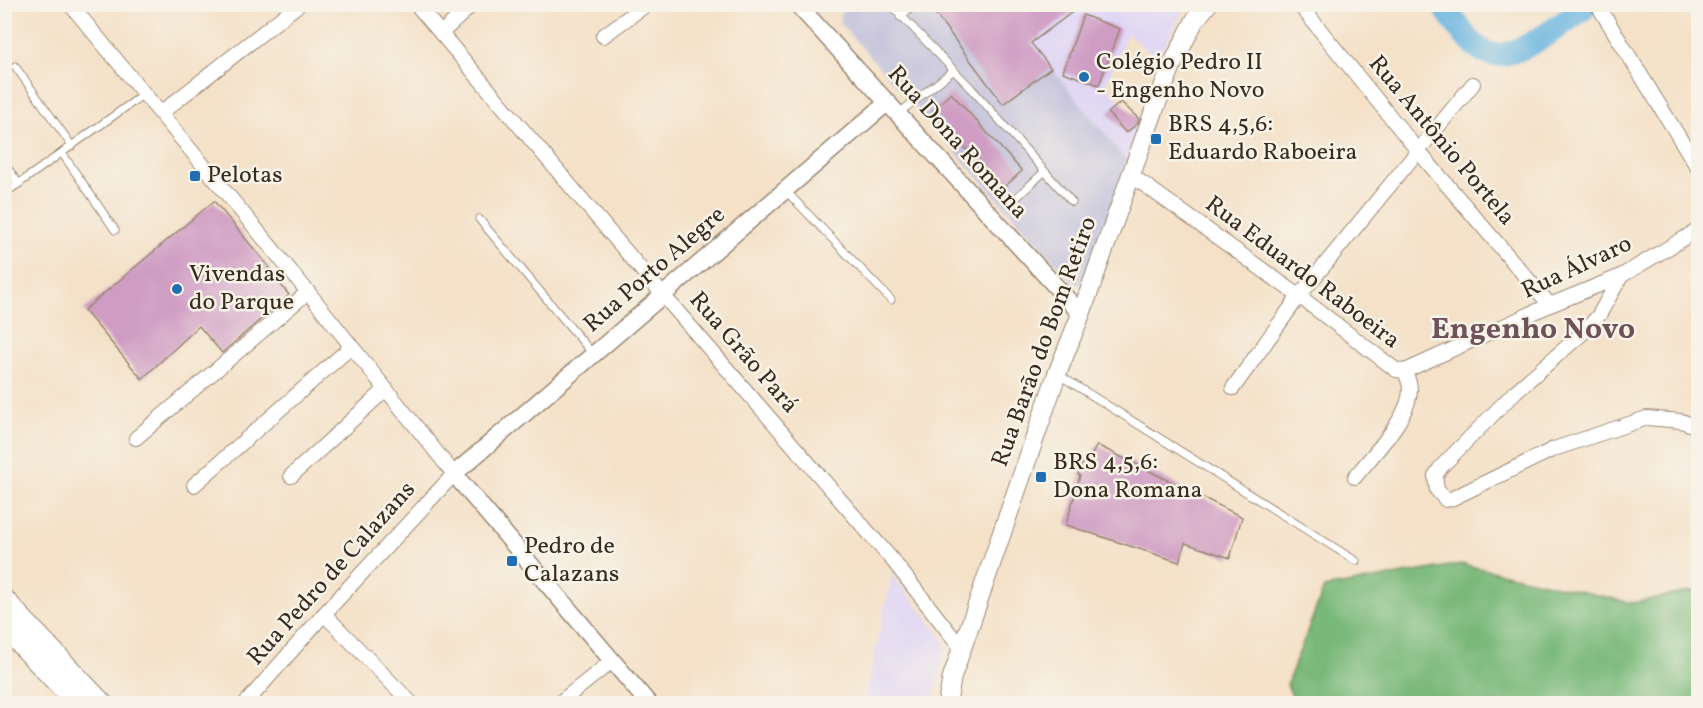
<svg xmlns="http://www.w3.org/2000/svg" width="1703" height="708" font-family="Vollkorn,serif">
  <rect width="100%" height="100%" fill="#f7f3e8"/>
  <filter id="ink" filterUnits="userSpaceOnUse"><feTurbulence type="fractalNoise" baseFrequency=".0167" numOctaves="2"/><feDisplacementMap in="SourceGraphic" scale="12" xChannelSelector="R" yChannelSelector="G"/><feConvolveMatrix kernelMatrix="1 2 1 2 8 2 1 2 1" color-interpolation-filters="sRGB"/></filter>
  <filter id="wash" filterUnits="userSpaceOnUse"><feTurbulence type="fractalNoise" baseFrequency=".008" numOctaves="4" result="noise"/><feDisplacementMap in="SourceGraphic" scale="24" xChannelSelector="R" yChannelSelector="G"/><feGaussianBlur stdDeviation="1.35" result="paint"/><feColorMatrix in="noise" values="0 0 0 0 0 0 0 0 0 0 0 0 0 0 0 0 0 1.4 0 .05"/><feComposite in="paint" operator="in"/></filter>
  <g filter="url(#wash)">
    <rect width="100%" height="100%" fill="#f4e1c8"/>
    <g fill="#dfd5f5">
      <polygon points="1003,5 1186,5 1157,59 1127,33 1105,86 1140,121 1127,161 1051,68"/>
      <polygon points="892,574 946,643 933,703 864,703"/>
    </g>
    <polygon fill="#c3c1db" points="852,5 1003,5 1051,68 1127,161 1083,285 1074,284 839,22 841,12"/>
    <polygon fill="#78b878" stroke="#5a714b" stroke-width="1.5" points="1461,564 1632,603 1698,590 1698,703 1295,703 1287,684 1324,588"/>
    <g fill="none" stroke-linecap="round" stroke-linejoin="round">
      <path stroke="#66b3df" stroke-width="24" d="M 1442,4 C 1454,20 1467,43 1485,52 C 1511,66 1562,23 1583,9"/>
    </g>
    <g id="blocks">
      <g fill="#cf9cc3">
        <polygon points="928,4 1003,4 1007,10 1015,4 1083,4 1031,43 1051,68 1003,104"/>
        <polygon points="1083,15 1120,29 1099,85 1063,72"/>
        <polygon points="951,93 1022,171 1002,189 932,111"/>
        <polygon points="1121,102 1139,119 1138,123 1126,133 1108,113"/>
        <polygon points="214,201 270,268 268,269 289,295 222,353 199,326 142,379 84,310"/>
        <polygon points="1097,445 1242,517 1230,558 1185,543 1179,562 1066,525 1080,476 1078,475 1082,463 1086,465"/>
      </g>
    </g>
  </g>
  <g filter="url(#ink)">
    <use href="#blocks" fill-opacity="0" stroke="#988673" stroke-width="1.5"/>
    <g fill="none" stroke-linecap="round" stroke-linejoin="round">
      <defs>
        <g id="service">
          <polyline points="890,4 971,88 1072,202"/>
          <polyline points="900,17 916,4"/>
          <polyline points="15,66 72,146"/>
          <polyline points="899,113 954,70"/>
          <polyline points="62,153 115,230"/>
          <polyline points="4,163 19,184"/>
          <polyline points="785,190 891,300"/>
          <polyline points="4,194 144,94"/>
          <polyline points="1014,200 1044,172"/>
          <polyline points="479,219 593,354"/>
          <polyline points="1059,375 1356,561"/>
        </g>
        <g id="minor">
          <polyline points="70,4 308,292 454,474 324,614 245,704"/>
          <polyline points="416,4 663,295 894,562 962,649"/>
          <polyline points="1299,4 1418,151 1550,305"/>
          <polyline points="1597,4 1698,168"/>
          <polyline points="441,33 473,4"/>
          <polyline points="603,36 647,4"/>
          <polyline points="161,113 299,4"/>
          <polyline points="1131,175 1299,296 1396,370 1405,371 1550,305 1621,276 1698,230"/>
          <polyline points="1621,276 1599,315 1585,331 1516,391 1441,467 1435,476 1437,490 1446,500 1451,499 1554,449 1647,418 1681,421 1698,427"/>
          <polyline points="1233,388 1299,296 1473,84"/>
          <polyline points="136,438 308,292"/>
          <polyline points="291,476 386,389"/>
          <path d="M 1355,477 C 1372,455 1410,418 1410,389 C 1410,383 1407,377 1405,371"/>
          <polyline points="194,485 351,347"/>
          <polyline points="324,614 412,704"/>
          <polyline points="558,704 612,661"/>
        </g>
        <g id="tertiary">
          <polyline points="797,4 1081,314"/>
          <polyline points="649,704 454,474 888,102"/>
        </g>
        <polyline id="secondary" points="947,704 952,677 1057,374 1081,314 1155,108 1173,63 1195,20 1208,4"/>
        <g id="primary">
          <polyline points="4,600 102,704"/>
          <polyline points="4,626 78,704"/>
        </g>
      </defs>
      <use href="#service" stroke="#988673" stroke-width="9"/>
      <use href="#minor" stroke="#988673" stroke-width="16"/>
      <use href="#tertiary" stroke="#988673" stroke-width="19"/>
      <use href="#secondary" stroke="#988673" stroke-width="20"/>
      <use href="#primary" stroke="#988673" stroke-width="23"/>
      <use href="#service" stroke="#fff" stroke-width="7"/>
      <use href="#minor" stroke="#fff" stroke-width="14"/>
      <use href="#tertiary" stroke="#fff" stroke-width="16"/>
      <use href="#secondary" stroke="#fff" stroke-width="18"/>
      <use href="#primary" stroke="#fff" stroke-width="21"/>
    </g>
  </g>
  <g fill="#1f6fb2" stroke="#f7f3e8" stroke-width="2">
    <circle cx="1084" cy="77" r="6"/>
    <rect x="1150" y="133" width="12" height="12" rx="3"/>
    <rect x="189" y="170" width="12" height="12" rx="3"/>
    <circle cx="177" cy="289" r="6"/>
    <rect x="1035" y="471" width="12" height="12" rx="3"/>
    <rect x="506" y="555" width="12" height="12" rx="3"/>
  </g>
  <g text-anchor="middle" dominant-baseline="central" stroke-width="5" stroke-linejoin="round" paint-order="stroke">
    <g font-size="24" fill="#3b2a1e" stroke="#f7f3e8" text-anchor="start">
      <text x="1096" y="63">Colégio Pedro II<tspan x="1096" dy="28">- Engenho Novo</tspan></text>
      <text x="1168" y="125">BRS 4,5,6:<tspan x="1168" dy="28">Eduardo Raboeira</tspan></text>
      <text x="207" y="176">Pelotas</text>
      <text x="189" y="275">Vivendas<tspan x="189" dy="28">do Parque</tspan></text>
      <text x="1053" y="463">BRS 4,5,6:<tspan x="1053" dy="28">Dona Romana</tspan></text>
      <text x="524" y="547">Pedro de<tspan x="524" dy="28">Calazans</tspan></text>
    </g>
    <g font-size="24" fill="#3b2a1e" stroke="#f7f3e8">
      <text transform="translate(1441 141) rotate(50)">Rua Antônio Portela</text>
      <text transform="translate(957 143) rotate(48)">Rua Dona Romana</text>
      <text transform="translate(1577 268) rotate(-25)">Rua Álvaro</text>
      <text transform="translate(655 270) rotate(-41)">Rua Porto Alegre</text>
      <text transform="translate(1302 273) rotate(37)">Rua Eduardo Raboeira</text>
      <text transform="translate(1045 342) rotate(-70)">Rua Barão do Bom Retiro</text>
      <text transform="translate(743 353) rotate(49)">Rua Grão Pará</text>
      <text transform="translate(332 574) rotate(-48)">Rua Pedro de Calazans</text>
    </g>
    <g font-size="30" font-weight="bold" fill="#6f5258" stroke="#f7f3e8">
      <text x="1533" y="330">Engenho Novo</text>
    </g>
  </g>
  <rect width="1703" height="708" fill="none" stroke="#f7f3e8" stroke-width="24"/>
</svg>
